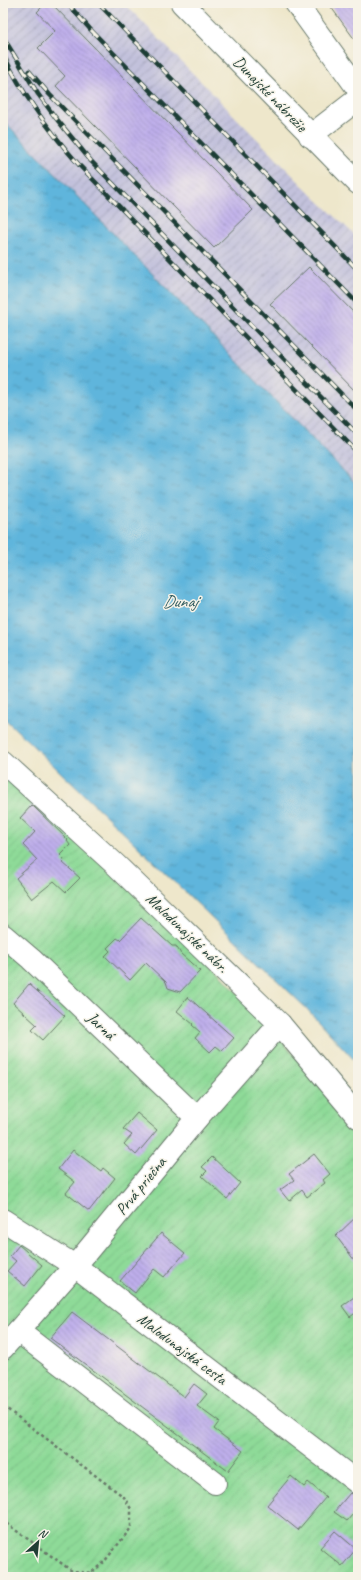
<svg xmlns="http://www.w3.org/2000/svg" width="361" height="1580" font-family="Caveat,sans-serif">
  <defs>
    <pattern id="industrial-furrows" width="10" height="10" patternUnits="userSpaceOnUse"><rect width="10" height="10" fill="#c2c1dc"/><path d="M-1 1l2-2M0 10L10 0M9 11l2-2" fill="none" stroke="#9d9eb3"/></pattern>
    <pattern id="garden-furrows" width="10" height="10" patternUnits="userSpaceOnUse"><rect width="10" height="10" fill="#8eda98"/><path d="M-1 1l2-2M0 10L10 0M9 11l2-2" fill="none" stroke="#7abc84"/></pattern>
    <pattern id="water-ripples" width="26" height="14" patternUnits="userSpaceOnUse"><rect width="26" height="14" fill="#5fb5dc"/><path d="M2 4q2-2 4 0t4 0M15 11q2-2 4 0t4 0" fill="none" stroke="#4e94b3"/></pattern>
    <pattern id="building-back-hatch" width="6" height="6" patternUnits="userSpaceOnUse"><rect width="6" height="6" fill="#beaeeb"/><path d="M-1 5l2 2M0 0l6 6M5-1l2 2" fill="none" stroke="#9a8fbf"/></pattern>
  </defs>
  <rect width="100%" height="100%" fill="#f7f3e8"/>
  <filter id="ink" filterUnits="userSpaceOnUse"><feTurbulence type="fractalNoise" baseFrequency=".025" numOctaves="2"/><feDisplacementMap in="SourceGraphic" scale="8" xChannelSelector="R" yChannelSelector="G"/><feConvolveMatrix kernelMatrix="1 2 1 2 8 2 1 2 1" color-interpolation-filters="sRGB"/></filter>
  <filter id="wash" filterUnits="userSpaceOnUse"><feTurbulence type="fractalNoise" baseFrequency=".012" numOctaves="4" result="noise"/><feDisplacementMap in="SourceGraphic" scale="16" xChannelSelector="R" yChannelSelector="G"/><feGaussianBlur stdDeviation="0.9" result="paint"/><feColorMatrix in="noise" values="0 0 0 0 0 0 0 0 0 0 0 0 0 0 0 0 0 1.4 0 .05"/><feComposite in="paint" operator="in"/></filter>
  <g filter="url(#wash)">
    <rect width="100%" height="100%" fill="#eee7cb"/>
    <polygon fill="url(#industrial-furrows)" points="3,3 124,3 307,190 358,238 358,486 3,120"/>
    <polygon fill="url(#garden-furrows)" stroke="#568c66" points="3,772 221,975 358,1125 358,1577 3,1577"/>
    <polygon fill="url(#water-ripples)" stroke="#3f7988" points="3,120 358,486 358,1064 307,1009 3,717"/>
    <g id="blocks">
      <g fill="url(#building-back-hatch)">
        <polygon points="46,3 51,3 253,210 214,248 56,86 65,76 38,48 55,31 37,12"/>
        <polygon points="328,3 358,3 358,44"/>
        <polygon points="309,267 358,317 358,394 270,304"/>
        <polygon points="32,805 68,840 67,841 70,845 60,855 64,859 62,862 80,878 66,892 54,881 32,899 16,878 37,860 23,845 35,832 20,818"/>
        <polygon points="141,918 172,946 176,946 181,954 200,971 180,992 168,988 166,982 146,963 130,980 105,956 110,951 107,948 117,938 120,940"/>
        <polygon points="29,984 65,1016 43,1040 32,1030 37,1025 13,1003"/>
        <polygon points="188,997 234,1038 222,1051 216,1046 210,1052 195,1038 200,1032 192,1025 193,1024 177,1011"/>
        <polygon points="137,1113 157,1130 136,1155 124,1144 132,1135 123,1129"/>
        <polygon points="73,1150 101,1171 103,1168 115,1178 89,1211 66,1193 75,1182 58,1169"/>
        <polygon points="314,1154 330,1174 323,1180 325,1183 307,1197 302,1190 289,1201 280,1190 294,1180 289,1174"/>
        <polygon points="212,1157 240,1183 227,1199 202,1176 207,1171 202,1167"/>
        <polygon points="358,1215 358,1265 336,1236"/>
        <polygon points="161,1233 185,1253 164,1277 154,1269 135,1293 120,1281"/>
        <polygon points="19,1245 42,1265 25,1286 7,1271 16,1261 10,1256"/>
        <polygon points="358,1294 358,1311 350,1317 342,1306"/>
        <polygon points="72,1312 184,1397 194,1384 207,1394 197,1406 219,1422 214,1429 243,1451 228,1471 50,1338"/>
        <polygon points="291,1476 304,1487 308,1482 326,1497 298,1530 267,1505"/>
        <polygon points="350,1493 358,1495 358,1508 347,1521 334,1512"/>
        <polygon points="335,1531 356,1549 342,1566 320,1548"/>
      </g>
    </g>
  </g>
  <g filter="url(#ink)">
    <use href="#blocks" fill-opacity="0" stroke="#677869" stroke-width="1"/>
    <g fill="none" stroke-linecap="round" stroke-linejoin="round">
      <defs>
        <g id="minor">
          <polyline points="182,3 358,183"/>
          <polyline points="296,3 358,89"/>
          <polyline points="310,136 358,99"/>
          <polyline points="3,762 116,865 280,1024 358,1117"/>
          <polyline points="3,935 31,959 197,1118"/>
          <polyline points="3,1220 75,1266 358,1483"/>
          <polyline points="18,1331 215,1483"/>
          <polyline points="3,1348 75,1266 197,1118 280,1024"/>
        </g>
      </defs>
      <use href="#minor" stroke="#677869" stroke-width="24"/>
      <polyline stroke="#677869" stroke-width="2.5" stroke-dasharray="3 3" stroke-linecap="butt" points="3,1406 124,1497 131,1509 131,1528 104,1562 91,1573 72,1571 3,1521"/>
      <use href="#minor" stroke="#fff" stroke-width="22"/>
      <defs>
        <g id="rail">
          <polyline points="67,3 90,29 358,304"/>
          <polyline points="98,3 358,270"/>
          <polyline points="3,37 38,94 55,117 91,161 358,435"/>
          <path d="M 3,54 C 23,95 50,132 80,166 L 358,453"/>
          <polyline points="29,71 50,95 358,411"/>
        </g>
      </defs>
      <use href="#rail" stroke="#1f3d34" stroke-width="4.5"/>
      <use href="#rail" stroke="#f7f3e8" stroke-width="3" stroke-dasharray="9" stroke-linecap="butt"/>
    </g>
  </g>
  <g text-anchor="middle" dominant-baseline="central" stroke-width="3" stroke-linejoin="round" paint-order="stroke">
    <g font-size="16" fill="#1f3d34" stroke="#f7f3e8">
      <text transform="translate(270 94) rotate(46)">Dunajské nábrežie</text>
      <text transform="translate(187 933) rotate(44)">Malodunajské nábr.</text>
      <text transform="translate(101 1026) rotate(44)">Jarná</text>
      <text transform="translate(141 1186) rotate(-51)">Prvá priečna</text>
      <text transform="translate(182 1349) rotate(37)">Malodunajská cesta</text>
    </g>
    <g font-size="17" font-style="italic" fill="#2f5b5e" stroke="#f7f3e8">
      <text x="180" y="601">Dunaj</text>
    </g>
  </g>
  <rect width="361" height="1580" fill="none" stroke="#f7f3e8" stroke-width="16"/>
  <g transform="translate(38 1542) rotate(27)" stroke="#f7f3e8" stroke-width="3" paint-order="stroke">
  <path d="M0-3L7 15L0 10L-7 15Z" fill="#1f3d34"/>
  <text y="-6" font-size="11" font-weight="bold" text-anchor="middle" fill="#1f3d34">N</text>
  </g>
</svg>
